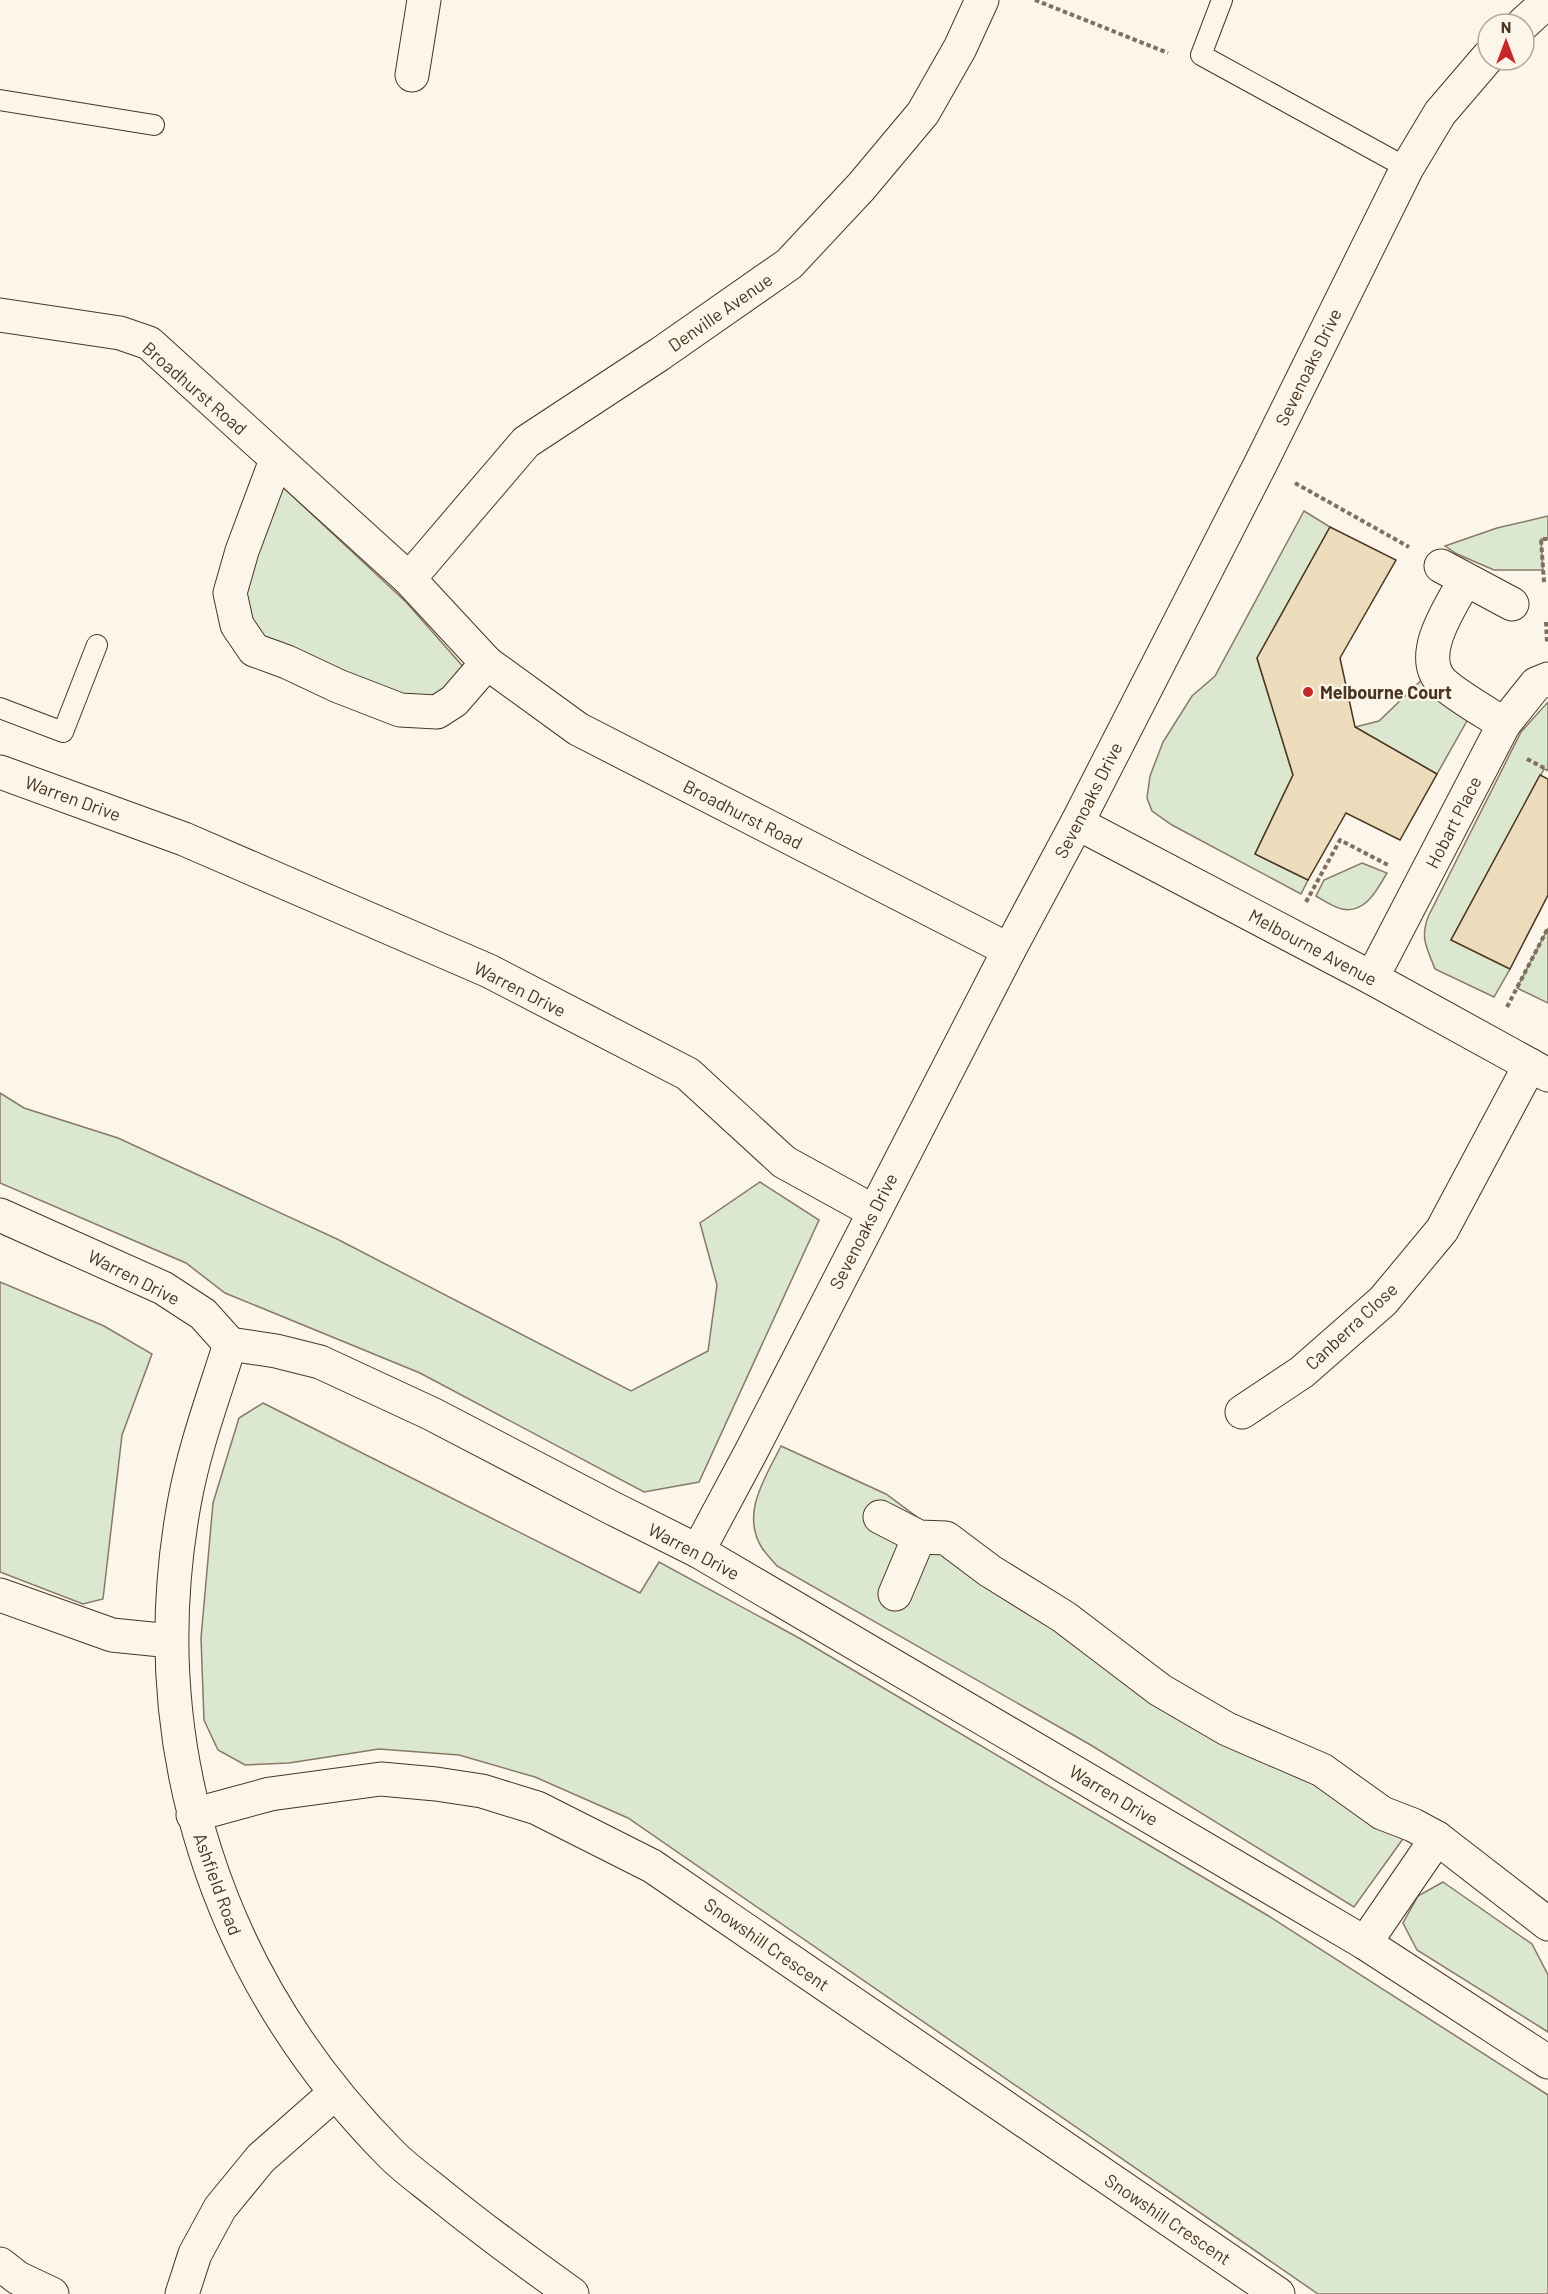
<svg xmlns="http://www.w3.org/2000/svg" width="1548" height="2294" font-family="Barlow,sans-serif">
  <rect width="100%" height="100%" fill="#fbf6e9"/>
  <g fill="#dce7d0" stroke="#887966" stroke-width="1.5">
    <polygon points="271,476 406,602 474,679 437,712 237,625"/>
    <polygon points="1304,511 1330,527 1257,658 1293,775 1255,854 1308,880 1301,894 1172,825 1152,811 1147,798 1150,776 1163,742 1192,696 1215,676"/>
    <polygon points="1548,516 1548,539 1541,539 1543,570 1494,570 1457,554 1445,546 1497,528"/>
    <polygon points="1433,669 1476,705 1437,774 1355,727 1379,721"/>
    <path d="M 1548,702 L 1548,770 L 1544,769 L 1451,940 L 1510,969 L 1494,997 L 1435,969 C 1427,948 1420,939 1428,917 L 1521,732 Z"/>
    <path d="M 1362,863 L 1387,873 C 1377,890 1365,914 1342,909 C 1333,907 1323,900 1316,896 L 1324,880 Z"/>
    <polygon points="1548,928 1548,1003 1517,988"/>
    <polygon points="0,1093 24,1108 118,1138 337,1239 631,1391 708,1351 717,1285 700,1223 760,1182 819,1220 699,1482 644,1492 420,1373 225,1293 186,1263 0,1183"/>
    <polygon points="0,1282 104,1326 152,1354 122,1435 103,1599 83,1604 0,1572"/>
    <polygon points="263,1403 640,1593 659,1562 799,1638 1267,1915 1548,2095 1548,2294 1318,2294 628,1818 535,1777 459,1755 379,1749 289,1763 245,1765 218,1750 204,1720 201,1638 213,1503 239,1418"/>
    <path d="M 781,1446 L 886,1494 L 990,1571 L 1413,1825 L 1354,1907 L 1089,1744 L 777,1566 C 772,1560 766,1554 762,1548 C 740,1513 766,1477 781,1446 Z"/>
    <polygon points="1443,1882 1532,1944 1548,1975 1548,2032 1417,1950 1403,1923 1418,1896"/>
  </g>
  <g fill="#ecdcbc" stroke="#4a3520" stroke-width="1.5">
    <polygon points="1330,527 1396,560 1340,658 1355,727 1437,774 1400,840 1346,813 1308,880 1255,854 1293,775 1257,658"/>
    <polygon points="1540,775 1548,779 1548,895 1510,969 1451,940"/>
  </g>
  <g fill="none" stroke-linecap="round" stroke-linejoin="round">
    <defs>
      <g id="service">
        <polyline points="1222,0 1201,55 1407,168"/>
        <polyline points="0,100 154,125"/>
        <polyline points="0,708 63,732 97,645"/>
      </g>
      <g id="minor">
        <polyline points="1523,24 1548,1"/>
        <polyline points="412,75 424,0"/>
        <polyline points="0,315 120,333 149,343 409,579 487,663 578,729 1009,950"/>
        <polyline points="276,460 242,551 230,593 237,625 254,650 287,662 338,686 400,710 437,712 454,701 487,663"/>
        <polyline points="1441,566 1512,604"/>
        <polyline points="409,579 526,442 660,354 789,264 861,187 923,113 960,48 982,0"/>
        <path d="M 1465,580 C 1451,606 1416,655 1442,682 C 1455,695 1487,713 1504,724"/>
        <polyline points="0,772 184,839 489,971 688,1074 784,1162 873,1211"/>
        <polyline points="1077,823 1372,978 1548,1075"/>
        <polyline points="1372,978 1504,724 1536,684 1548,679"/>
        <polyline points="1242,1412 1302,1372 1383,1301 1442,1230 1530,1065"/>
        <polyline points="880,1517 919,1537 946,1538 990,1571 1064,1617 1160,1690 1227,1729 1322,1770 1382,1813 1413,1825 1437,1838 1548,1924"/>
        <polyline points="698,1551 752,1450 1009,950 1077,823 1261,463 1407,168 1440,113 1488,57"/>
        <polyline points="895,1594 919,1537"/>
        <polyline points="0,1595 112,1635 171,1641"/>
        <polyline points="193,1815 270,1794 381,1779 436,1784 482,1791 537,1808 652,1866 1278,2294"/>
        <polyline points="1365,1943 1437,1838"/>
        <polyline points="0,2264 18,2278 52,2294"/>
        <polyline points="182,2294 195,2254 220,2208 261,2158 335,2093"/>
      </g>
      <path id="tertiary" d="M 230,1344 C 214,1395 195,1446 185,1499 C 139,1744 217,1979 392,2155 C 406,2169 423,2181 439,2194 C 482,2229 527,2262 572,2294"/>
      <polyline id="secondary" points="0,1215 163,1288 203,1314 230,1344 276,1351 320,1362 432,1414 612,1508 698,1551 1365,1943 1548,2062"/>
    </defs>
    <use href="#service" stroke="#4a3520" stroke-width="22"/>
    <use href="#minor" stroke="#4a3520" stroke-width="35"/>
    <use href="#tertiary" stroke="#4a3520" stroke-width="35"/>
    <use href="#secondary" stroke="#4a3520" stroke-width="35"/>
    <g stroke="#7f6f5c" stroke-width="4" stroke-dasharray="4.5 3" stroke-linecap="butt">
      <polyline points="1035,0 1168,53"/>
      <polyline points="1295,483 1409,547"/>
      <polyline points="1544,582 1541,539 1548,539"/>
      <polyline points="1546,622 1547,642"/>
      <polyline points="1527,759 1548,770"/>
      <polyline points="1306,902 1340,840 1388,865"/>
      <polyline points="1507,1007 1548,928"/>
    </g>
    <use href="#service" stroke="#fbf6e9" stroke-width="20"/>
    <use href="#minor" stroke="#fbf6e9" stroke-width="33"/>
    <use href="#tertiary" stroke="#fbf6e9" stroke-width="33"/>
    <use href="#secondary" stroke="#fbf6e9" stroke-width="33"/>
  </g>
  <circle fill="#c62828" stroke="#fbf6e9" stroke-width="2" cx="1308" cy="692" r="6"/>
  <g text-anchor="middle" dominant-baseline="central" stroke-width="4.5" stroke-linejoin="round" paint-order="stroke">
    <g font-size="18" fill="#4a3520" stroke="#fbf6e9">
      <text transform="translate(720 312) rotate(-35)">Denville Avenue</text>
      <text transform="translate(1308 367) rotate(-64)">Sevenoaks Drive</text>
      <text transform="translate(195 388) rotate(41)">Broadhurst Road</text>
      <text transform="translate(73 798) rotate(20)">Warren Drive</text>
      <text transform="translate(1088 800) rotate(-63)">Sevenoaks Drive</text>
      <text transform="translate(743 814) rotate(27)">Broadhurst Road</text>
      <text transform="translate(1453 822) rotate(-63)">Hobart Place</text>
      <text transform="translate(1313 947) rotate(28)">Melbourne Avenue</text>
      <text transform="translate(520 989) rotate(27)">Warren Drive</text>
      <text transform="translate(863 1231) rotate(-63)">Sevenoaks Drive</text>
      <text transform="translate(134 1277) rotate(27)">Warren Drive</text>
      <text transform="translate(1351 1326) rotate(-43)">Canberra Close</text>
      <text transform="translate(694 1551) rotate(28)">Warren Drive</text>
      <text transform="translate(1114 1795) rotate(31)">Warren Drive</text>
      <text transform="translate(218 1884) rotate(70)">Ashfield Road</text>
      <text transform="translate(767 1944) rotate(35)">Snowshill Crescent</text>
      <text transform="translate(1168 2219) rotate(34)">Snowshill Crescent</text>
    </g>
    <g font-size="18" font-weight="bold" fill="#4a3520" stroke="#fbf6e9" text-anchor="start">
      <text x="1320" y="692">Melbourne Court</text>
    </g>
  </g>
  <g transform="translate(1506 42)"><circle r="28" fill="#fbf6e9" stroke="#b4a999" stroke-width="1.5"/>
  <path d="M0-4.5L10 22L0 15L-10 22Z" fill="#c62828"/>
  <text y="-9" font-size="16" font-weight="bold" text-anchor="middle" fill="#4a3520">N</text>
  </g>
</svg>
